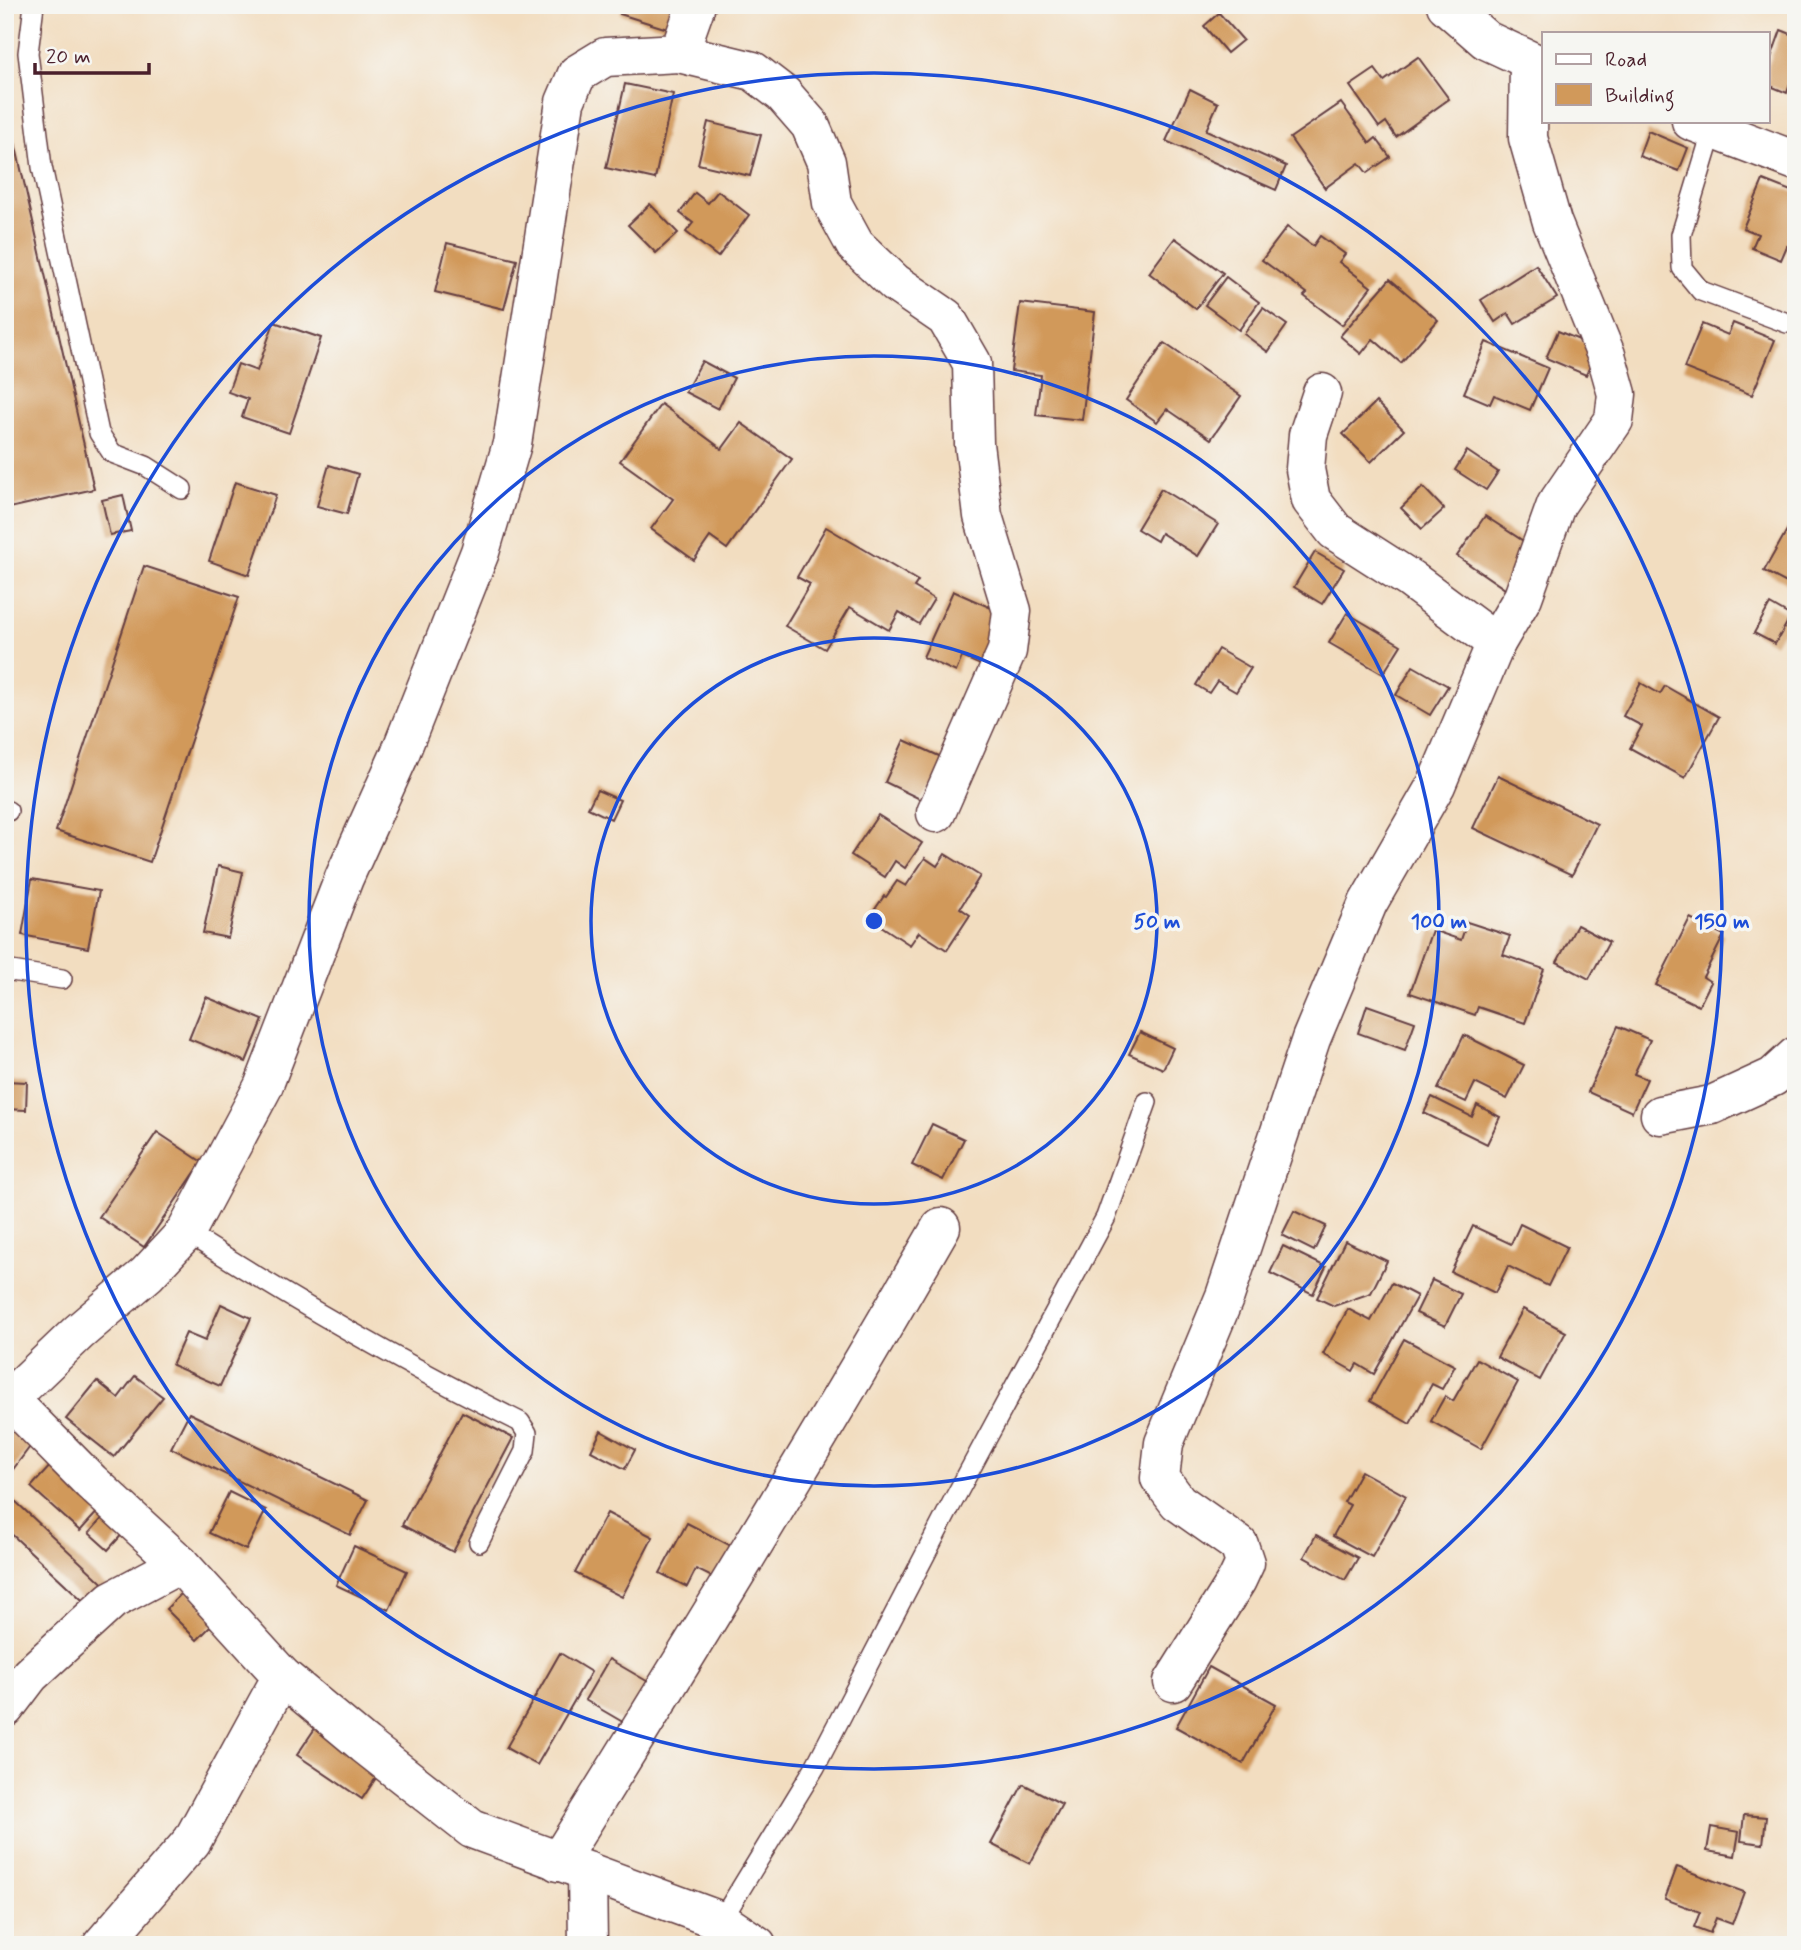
<svg xmlns="http://www.w3.org/2000/svg" width="1801" height="1950" font-family="Mynerve,sans-serif">
  <rect width="100%" height="100%" fill="#f6f6f2"/>
  <filter id="ink" filterUnits="userSpaceOnUse"><feTurbulence type="fractalNoise" baseFrequency=".0143" numOctaves="2"/><feDisplacementMap in="SourceGraphic" scale="14" xChannelSelector="R" yChannelSelector="G"/><feConvolveMatrix kernelMatrix="1 2 1 2 8 2 1 2 1" color-interpolation-filters="sRGB"/></filter>
  <filter id="wash" filterUnits="userSpaceOnUse"><feTurbulence type="fractalNoise" baseFrequency=".00686" numOctaves="4" result="noise"/><feDisplacementMap in="SourceGraphic" scale="28" xChannelSelector="R" yChannelSelector="G"/><feGaussianBlur stdDeviation="1.57" result="paint"/><feColorMatrix in="noise" values="0 0 0 0 0 0 0 0 0 0 0 0 0 0 0 0 0 1.4 0 .05"/><feComposite in="paint" operator="in"/></filter>
  <g filter="url(#wash)">
    <rect width="100%" height="100%" fill="#f2ddc0"/>
    <g id="blocks">
      <g fill="#d1995a">
        <polygon points="623,5 686,5 677,32 620,14"/>
        <polygon points="1219,13 1243,40 1227,53 1204,26"/>
        <polygon points="1781,30 1796,36 1796,87 1790,84 1787,93 1768,85 1768,66"/>
        <polygon points="1418,57 1449,99 1396,137 1386,122 1379,127 1350,86 1375,69 1384,81"/>
        <polygon points="625,84 673,94 655,179 606,168"/>
        <polygon points="1190,89 1218,103 1206,130 1286,166 1276,190 1166,141"/>
        <polygon points="5,99 94,489 5,509"/>
        <polygon points="1341,103 1370,143 1376,138 1390,157 1367,173 1359,163 1325,188 1290,138"/>
        <polygon points="708,122 761,135 750,176 698,164"/>
        <polygon points="1648,131 1688,148 1679,171 1639,156"/>
        <polygon points="1763,180 1796,193 1796,249 1787,246 1781,260 1752,248 1758,234 1743,228"/>
        <polygon points="718,191 749,215 718,257 686,232 693,223 680,213 695,193 708,203"/>
        <polygon points="650,204 678,233 656,253 628,225"/>
        <polygon points="1287,227 1313,246 1320,236 1345,254 1339,262 1371,287 1342,325 1304,296 1307,293 1262,260"/>
        <polygon points="1175,238 1223,273 1196,309 1149,273"/>
        <polygon points="447,243 517,260 504,309 435,292"/>
        <polygon points="1536,265 1557,298 1515,324 1508,313 1495,322 1481,300"/>
        <polygon points="1226,277 1259,302 1239,330 1205,305"/>
        <polygon points="1390,279 1438,320 1401,363 1373,339 1361,354 1340,336"/>
        <polygon points="1020,303 1095,312 1082,420 1036,415 1041,375 1011,371"/>
        <polygon points="1263,308 1287,325 1268,352 1244,334"/>
        <polygon points="274,322 321,338 289,433 242,417 248,399 228,392 238,364 257,371"/>
        <polygon points="1733,323 1775,340 1752,395 1684,368 1702,324 1728,335"/>
        <polygon points="1558,331 1598,348 1586,375 1546,358"/>
        <polygon points="1486,342 1548,368 1530,410 1494,395 1490,404 1464,393"/>
        <polygon points="1164,343 1241,396 1211,439 1167,409 1157,422 1126,400"/>
        <polygon points="702,361 734,378 718,409 685,392"/>
        <polygon points="1376,402 1404,430 1371,462 1343,434"/>
        <polygon points="661,404 722,449 741,423 792,459 727,549 710,537 694,560 651,529 673,499 620,461"/>
        <polygon points="1467,451 1498,472 1486,490 1455,470"/>
        <polygon points="329,465 358,474 347,514 317,506"/>
        <polygon points="235,482 276,495 249,575 209,561"/>
        <polygon points="1423,487 1444,509 1422,529 1401,508"/>
        <polygon points="1161,489 1218,524 1198,556 1161,533 1157,541 1137,529"/>
        <polygon points="123,495 131,531 110,535 102,500"/>
        <polygon points="1796,514 1796,588 1764,571"/>
        <polygon points="1485,516 1537,550 1508,591 1457,556"/>
        <polygon points="826,527 918,581 914,587 934,599 919,624 899,612 889,630 850,607 825,649 785,626 810,584 797,577"/>
        <polygon points="1315,552 1344,569 1322,604 1294,587"/>
        <polygon points="144,566 239,597 150,862 56,831"/>
        <polygon points="953,591 1007,615 983,666 962,657 956,672 923,657"/>
        <polygon points="1770,604 1791,616 1775,644 1754,633"/>
        <polygon points="1347,613 1401,645 1383,674 1329,643"/>
        <polygon points="1218,649 1251,668 1236,692 1217,681 1209,693 1196,685"/>
        <polygon points="1413,666 1448,686 1430,715 1396,695"/>
        <polygon points="1641,683 1660,694 1665,686 1719,717 1685,778 1630,748 1642,726 1623,716"/>
        <polygon points="904,740 950,761 922,800 885,782"/>
        <polygon points="1498,776 1597,824 1572,875 1473,828"/>
        <polygon points="597,790 620,800 611,819 588,808"/>
        <polygon points="878,815 922,843 905,868 895,861 885,877 851,855"/>
        <polygon points="945,854 980,876 960,908 970,915 947,950 919,932 910,945 869,918 884,896 886,897 897,881 906,886 925,858 937,866"/>
        <polygon points="218,866 243,872 228,938 203,933"/>
        <polygon points="32,879 99,891 88,948 22,935"/>
        <polygon points="1690,918 1724,935 1703,977 1711,982 1699,1006 1656,985"/>
        <polygon points="1467,922 1510,936 1503,955 1544,969 1525,1023 1478,1007 1475,1015 1410,993 1432,930 1461,940"/>
        <polygon points="1577,925 1609,942 1589,979 1557,962"/>
        <polygon points="206,997 263,1020 246,1062 189,1039"/>
        <polygon points="1367,1005 1415,1022 1405,1050 1358,1033"/>
        <polygon points="1618,1026 1650,1040 1634,1074 1647,1079 1632,1112 1588,1092"/>
        <polygon points="1140,1032 1173,1048 1163,1069 1129,1054"/>
        <polygon points="1464,1035 1524,1065 1507,1099 1475,1083 1466,1102 1438,1089"/>
        <polygon points="5,1081 27,1082 26,1110 5,1109"/>
        <polygon points="1432,1097 1472,1117 1477,1105 1500,1117 1487,1144 1424,1113"/>
        <polygon points="932,1124 964,1139 943,1180 912,1165"/>
        <polygon points="157,1132 202,1162 144,1247 99,1217"/>
        <polygon points="1294,1211 1326,1226 1314,1251 1282,1235"/>
        <polygon points="1520,1224 1567,1247 1548,1286 1508,1266 1495,1293 1451,1272 1473,1226 1511,1244"/>
        <polygon points="1345,1241 1387,1261 1371,1293 1334,1306 1317,1298"/>
        <polygon points="1283,1246 1326,1267 1313,1294 1270,1273"/>
        <polygon points="1432,1280 1461,1294 1445,1326 1416,1313"/>
        <polygon points="1392,1283 1417,1296 1374,1374 1357,1364 1353,1371 1323,1354 1348,1309 1371,1321"/>
        <polygon points="221,1304 251,1318 220,1386 172,1365 186,1333 205,1341"/>
        <polygon points="1523,1309 1566,1332 1540,1380 1497,1357"/>
        <polygon points="1404,1339 1455,1366 1442,1389 1432,1384 1410,1424 1370,1401"/>
        <polygon points="1477,1359 1518,1382 1481,1449 1431,1421 1445,1396 1453,1401"/>
        <polygon points="135,1376 163,1397 114,1457 66,1419 97,1381 118,1398"/>
        <polygon points="5,1412 38,1436 5,1480"/>
        <polygon points="462,1412 513,1438 453,1552 402,1525"/>
        <polygon points="189,1413 368,1500 350,1535 171,1448"/>
        <polygon points="601,1431 635,1450 625,1469 591,1451"/>
        <polygon points="52,1464 101,1508 80,1531 31,1487"/>
        <polygon points="1361,1471 1406,1496 1372,1557 1333,1536 1350,1505 1344,1502"/>
        <polygon points="229,1492 266,1510 246,1550 209,1533"/>
        <polygon points="13,1499 112,1592 94,1611 5,1528 5,1507"/>
        <polygon points="607,1513 653,1537 622,1597 575,1573"/>
        <polygon points="106,1514 125,1531 108,1550 89,1533"/>
        <polygon points="687,1523 741,1551 724,1583 696,1569 687,1587 660,1573"/>
        <polygon points="1316,1535 1358,1558 1345,1580 1304,1557"/>
        <polygon points="354,1546 407,1571 389,1610 336,1585"/>
        <polygon points="186,1589 217,1620 197,1640 166,1609"/>
        <polygon points="560,1653 591,1672 537,1765 506,1748"/>
        <polygon points="609,1659 657,1687 633,1728 585,1700"/>
        <polygon points="1209,1667 1276,1704 1243,1764 1176,1727"/>
        <polygon points="320,1721 385,1764 362,1799 297,1755"/>
        <polygon points="1023,1784 1062,1804 1030,1864 991,1844"/>
        <polygon points="1744,1815 1766,1817 1763,1844 1741,1841"/>
        <polygon points="1711,1827 1739,1832 1735,1856 1707,1851"/>
        <polygon points="1677,1867 1744,1892 1732,1924 1716,1918 1710,1933 1694,1927 1700,1912 1665,1899"/>
      </g>
    </g>
  </g>
  <g filter="url(#ink)">
    <use href="#blocks" fill-opacity="0" stroke="#633c41" stroke-width="2"/>
    <g fill="none" stroke-linecap="round" stroke-linejoin="round">
      <defs>
        <g id="service">
          <polyline points="34,5 28,53 42,167 99,433 112,453 146,466 182,489"/>
          <polyline points="1713,129 1681,235 1682,268 1701,291 1787,323"/>
          <polyline points="5,812 8,811"/>
          <polyline points="5,970 62,979"/>
          <path d="M 186,1232 C 294,1301 405,1365 520,1422 L 527,1433 L 525,1451 L 479,1542"/>
          <polyline points="721,1921 815,1767 952,1503 1106,1217 1147,1102"/>
        </g>
        <g id="minor">
          <polyline points="1446,5 1486,40 1544,67"/>
          <polyline points="679,53 753,71 783,94 810,125 826,162 832,203 855,245 895,283 946,318 972,363 974,444 983,516 1012,611 1007,651 936,813"/>
          <polyline points="1691,121 1796,161"/>
          <polyline points="1322,393 1308,435 1305,469 1311,500 1335,531 1410,579 1496,643"/>
          <polyline points="1660,1115 1712,1105 1773,1077 1796,1056"/>
          <polyline points="5,1395 91,1482 180,1564 282,1676 365,1745 472,1829 721,1921 757,1945"/>
          <polyline points="10,1398 79,1332 147,1274 186,1232 263,1087 344,878 399,756 480,552 512,444 565,102 577,74 605,57 679,53 696,5"/>
          <polyline points="1173,1682 1237,1580 1245,1563 1239,1545 1178,1502 1160,1478 1164,1443 1225,1296 1311,1039 1368,903 1436,785 1496,643 1523,597 1556,505 1614,420 1617,394 1606,355 1552,222 1528,138 1529,61"/>
          <polyline points="5,1708 30,1675 112,1600 180,1564"/>
          <path d="M 558,1862 C 689,1652 818,1441 941,1227"/>
          <polyline points="587,1871 588,1945"/>
          <polyline points="102,1945 192,1841 282,1676"/>
        </g>
      </defs>
      <use href="#service" stroke="#633c41" stroke-width="22"/>
      <use href="#minor" stroke="#633c41" stroke-width="41"/>
      <use href="#service" stroke="#fff" stroke-width="19"/>
      <use href="#minor" stroke="#fff" stroke-width="38"/>
    </g>
  </g>
  <g fill="none" stroke="#1d4ed8" stroke-width="3.5">
    <circle cx="874" cy="921" r="283"/>
    <circle cx="874" cy="921" r="565"/>
    <circle cx="874" cy="921" r="848"/>
  </g>
  <circle cx="874" cy="921" r="10" fill="#1d4ed8" stroke="#f6f6f2" stroke-width="3.5"/>
  <g font-size="21" text-anchor="middle" font-weight="bold" fill="#1d4ed8" stroke="#f6f6f2" stroke-width="7" stroke-linejoin="round" paint-order="stroke">
    <text x="1157" y="928">50 m</text>
    <text x="1439" y="928">100 m</text>
    <text x="1722" y="928">150 m</text>
  </g>
  <rect width="1801" height="1950" fill="none" stroke="#f6f6f2" stroke-width="28"/>
  <rect x="1542" y="32" width="228" height="91" fill="#f6f6f2" stroke="#b1a0a2" stroke-width="2"/>
  <rect x="1556" y="54" width="35" height="10" fill="#ffffff" stroke="#b1a0a2" stroke-width="2"/>
  <text x="1605" y="66" font-size="21" fill="#4a1f2b">Road</text>
  <rect x="1556" y="84" width="35" height="21" fill="#d1995a" stroke="#b1a0a2" stroke-width="2"/>
  <text x="1605" y="102" font-size="21" fill="#4a1f2b">Building</text>
  <path d="M35 63v10h114v-10" fill="none" stroke="#4a1f2b" stroke-width="3.5"/>
  <text x="46" y="63" font-size="21" fill="#4a1f2b" stroke="#f6f6f2" stroke-width="5" paint-order="stroke">20 m</text>
</svg>
